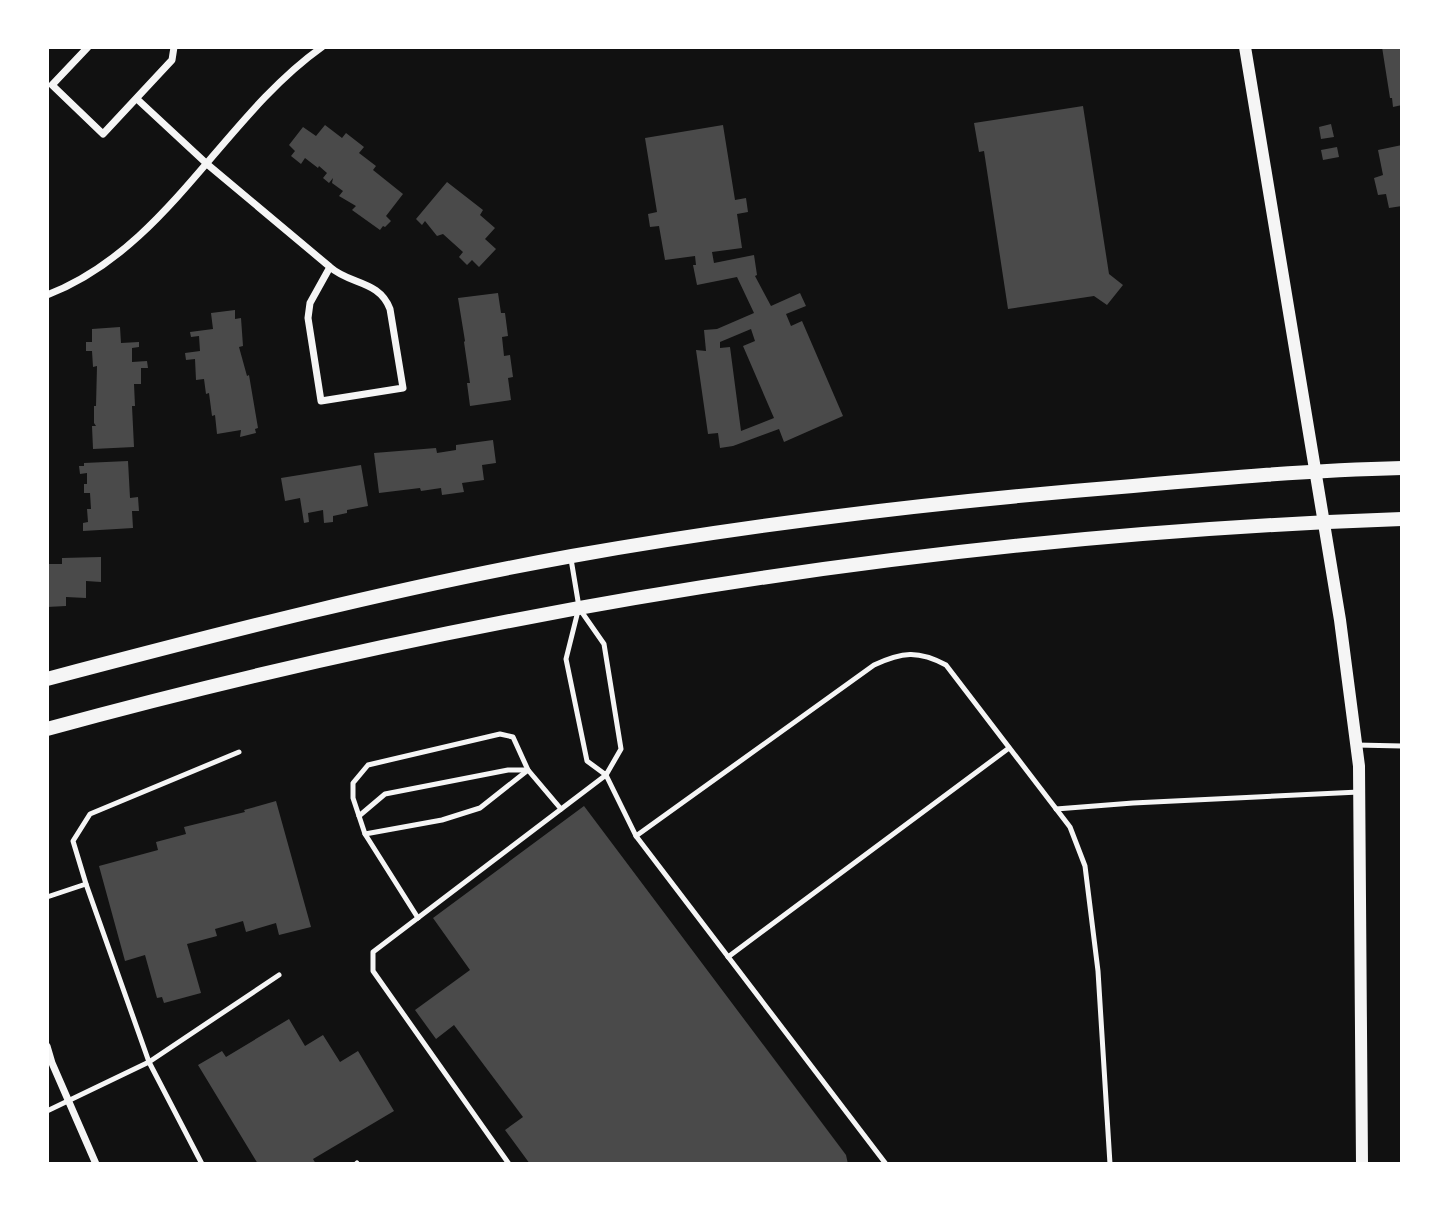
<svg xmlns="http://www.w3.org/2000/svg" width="1449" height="1211" font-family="'Source Sans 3',sans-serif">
  <rect width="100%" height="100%" fill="#111"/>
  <g fill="#4a4a4a" fill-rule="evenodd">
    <polygon points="1382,47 1402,47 1402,105 1393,107 1392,98 1390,98"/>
    <polygon points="1083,106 1109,274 1123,285 1107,305 1094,296 1008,309 984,151 979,152 974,123"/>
    <polygon points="1331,124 1334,137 1321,139 1319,127"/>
    <polygon points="325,125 342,138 346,133 364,147 359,153 376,166 373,170 403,194 386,216 391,221 385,227 383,226 380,230 352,210 356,206 339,196 343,191 332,183 333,178 329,183 323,178 327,173 319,166 318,168 305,158 301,164 291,156 295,151 289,145 303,127 316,136"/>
    <path d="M 723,125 L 735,200 L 746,198 L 748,212 L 737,214 L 742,248 L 712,252 L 714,263 L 754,255 L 757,275 L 755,276 L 771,306 L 800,293 L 806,306 L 786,314 L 791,326 L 802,321 L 843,416 L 784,442 L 779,429 L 733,446 L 720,448 L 718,433 L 708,434 L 696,350 L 706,351 L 704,330 L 717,329 L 754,313 L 737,277 L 697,285 L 693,265 L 696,265 L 695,256 L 665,260 L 659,226 L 650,227 L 648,214 L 657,212 L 645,138 ZM 751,329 L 755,341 L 743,346 L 774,418 L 741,431 L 730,347 L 720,348 L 720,342 Z"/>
    <polygon points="1402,145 1402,206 1389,208 1386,194 1378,195 1374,178 1383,175 1378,150"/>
    <polygon points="1337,147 1339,157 1323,160 1321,150"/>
    <polygon points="447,182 483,210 480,215 495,228 485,239 496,249 479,267 472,260 467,265 459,257 463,252 443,234 437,236 425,221 422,225 416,219"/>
    <polygon points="498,293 501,313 505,313 508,336 502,337 504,356 510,355 513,377 508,378 511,400 470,406 467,383 470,383 464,342 465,341 458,298"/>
    <polygon points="235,310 235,319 241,318 243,346 239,347 247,376 249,375 258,428 255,429 256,433 240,437 241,430 217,434 215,415 212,416 209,393 206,394 204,379 196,380 195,359 186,360 185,353 200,351 199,336 191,337 190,332 213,329 211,313"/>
    <polygon points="120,327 121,343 139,342 139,347 132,348 132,362 147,361 148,368 141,368 141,384 134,384 135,406 132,406 134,447 93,449 92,426 96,426 94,423 94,406 96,406 97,366 93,367 92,351 86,351 86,342 92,342 92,329"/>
    <polygon points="493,440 496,463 482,465 484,480 462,483 464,492 442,495 441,488 421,491 420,488 379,493 374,453 436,448 437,453 456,450 456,445"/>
    <polygon points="128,461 130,498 138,497 139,511 132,511 133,528 83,531 83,523 88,522 87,509 91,509 90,493 84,493 84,484 87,484 87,473 80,474 79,466 84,466 84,463"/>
    <polygon points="361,465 368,506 347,510 347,513 333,516 333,522 324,523 323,510 308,513 309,522 304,523 300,498 285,501 281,478"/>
    <polygon points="101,557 101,582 86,581 86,598 66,597 66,606 47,607 47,564 62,564 62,558"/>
    <polygon points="276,801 311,927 279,935 276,923 246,932 243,921 215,929 217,936 187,944 201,993 164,1003 162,997 157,998 145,955 125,961 99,866 158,850 156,842 186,834 184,827 245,812 244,810"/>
    <polygon points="584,806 846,1155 848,1164 530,1164 505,1130 523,1117 454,1025 436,1039 415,1010 470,970 433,918"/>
    <polygon points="289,1019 305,1046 323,1035 340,1062 358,1051 394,1111 313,1159 316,1164 258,1164 198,1065 222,1051 226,1057"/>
  </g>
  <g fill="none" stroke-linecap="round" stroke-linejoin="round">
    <g stroke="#f5f5f5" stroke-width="5">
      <polyline points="571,559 579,607 566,659 587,761 606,775 621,749 604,644 581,611"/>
      <polyline points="1356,745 1402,746"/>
      <polyline points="1056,809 1133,803 1359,792"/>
      <polyline points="359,816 353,798 353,783 368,765 500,734 513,737 528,770 480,808 442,820 365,834"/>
      <path d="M 636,836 L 874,665 C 902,652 918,650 946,665 L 1070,827 L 1085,866 L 1098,971 L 1110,1164"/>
      <polyline points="47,897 86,884"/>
      <polyline points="418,918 365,834 359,816 385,794 508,770 528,770 561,809"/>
      <polyline points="728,957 1009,748"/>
      <polyline points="47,1111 149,1062 279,975"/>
      <polyline points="202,1164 149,1062 86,884 73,841 90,814 239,752"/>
      <polyline points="356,1164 357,1163"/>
      <polyline points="509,1164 373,971 373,952 606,775 636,836 886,1164"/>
    </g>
    <g stroke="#f5f5f5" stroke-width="7">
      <polyline points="88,47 52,85 103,134 172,60 174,47"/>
      <path d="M 137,99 L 207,164 L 330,267 C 350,285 379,280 390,309 L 403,388 L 321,401 L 308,318 L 310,303 L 330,267"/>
      <path d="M 47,295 C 167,249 222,118 322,47"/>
      <polyline points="47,1046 52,1063 96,1164"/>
    </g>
    <polyline stroke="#f5f5f5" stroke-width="12" points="1245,47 1340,620 1359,766 1362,1164"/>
    <g stroke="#f5f5f5" stroke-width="14">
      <path d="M 47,679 C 221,633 395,588 572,556 C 758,523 945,501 1133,486 C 1222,478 1312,470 1402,468"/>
      <path d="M 47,729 C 489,608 943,535 1402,519"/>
    </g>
  </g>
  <rect width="1449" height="1211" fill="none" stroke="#ffffff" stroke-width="98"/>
</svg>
